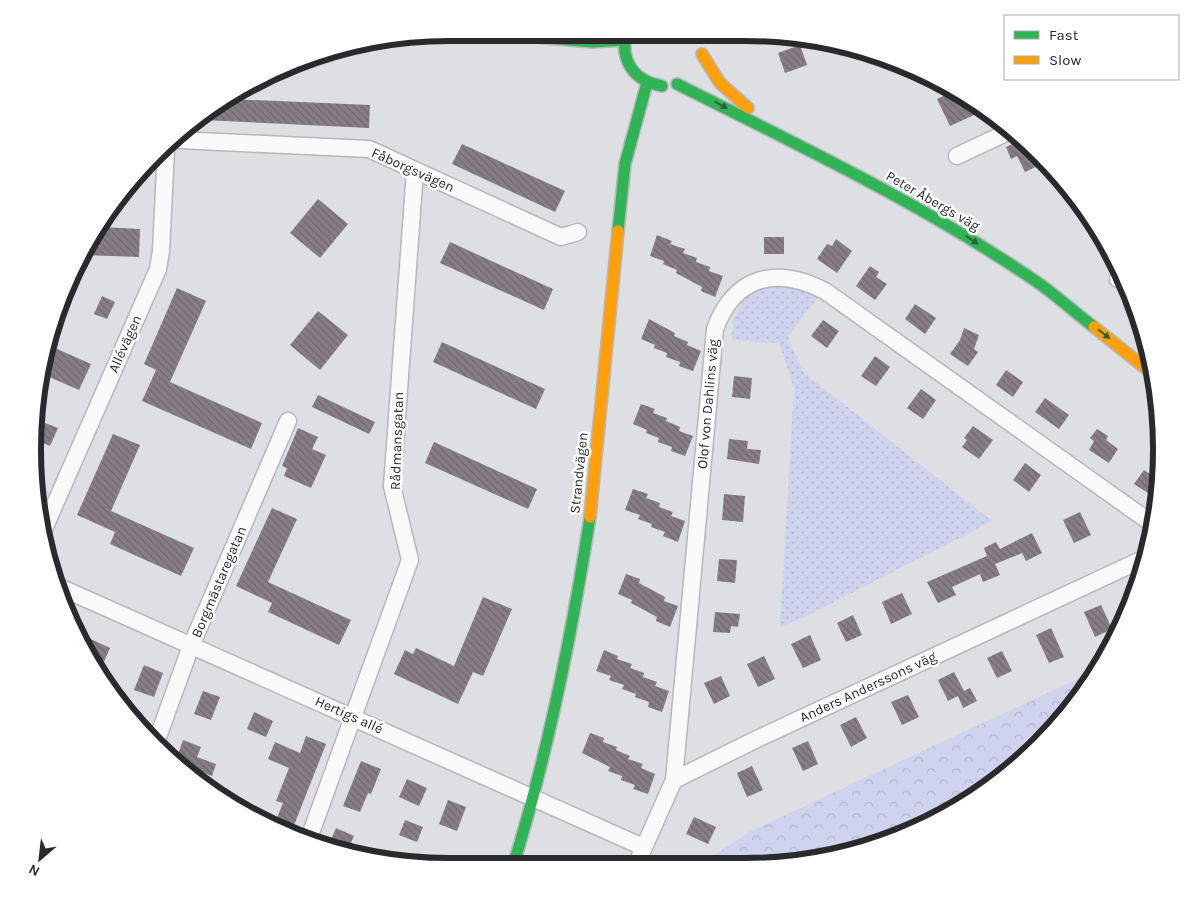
<svg xmlns="http://www.w3.org/2000/svg" width="1194" height="899" font-family="Karla,sans-serif">
  <defs>
    <pattern id="forest-crowns" width="20" height="18" patternUnits="userSpaceOnUse" patternTransform="scale(1.25)"><rect width="20" height="18" fill="#cfd3ee"/><path d="M2 6a3 3 0 1 1 6 0M12 15a3 3 0 1 1 6 0" fill="none" stroke="#b2b5cc"/></pattern>
    <pattern id="park-dots" width="8" height="8" patternUnits="userSpaceOnUse" patternTransform="scale(1.25)"><rect width="8" height="8" fill="#cfd3ee"/><path d="M2 2h.1M6 6h.1" fill="none" stroke="#b2b5cc" stroke-width="1.8" stroke-linecap="round"/></pattern>
    <pattern id="water-rules" width="6" height="5" patternUnits="userSpaceOnUse" patternTransform="scale(1.25)"><rect width="6" height="5" fill="#8ac4c9"/><path d="M0 2.5h6" fill="none" stroke="#719fa3"/></pattern>
    <pattern id="building-back-hatch" width="6" height="6" patternUnits="userSpaceOnUse" patternTransform="scale(1.25)"><rect width="6" height="6" fill="#887f85"/><path d="M-1 5l2 2M0 0l6 6M5-1l2 2" fill="none" stroke="#6f686d"/></pattern>
  </defs>
  <rect width="100%" height="100%" fill="#dedfe3"/>
  <polygon fill="url(#forest-crowns)" points="1097,670 1091,681 1040,744 978,795 958,796 920,820 869,844 799,863 711,863 711,857 751,831"/>
  <polygon fill="url(#park-dots)" points="774,285 800,287 819,296 788,336 803,372 992,521 803,618 780,627 794,388 779,343 732,340 733,319 747,294"/>
  <polygon fill="url(#water-rules)" points="978,795 904,835 869,844 920,820 958,796"/>
  <g fill="url(#building-back-hatch)">
    <polygon points="800,45 807,65 785,73 778,53"/>
    <polygon points="952,92 976,103 985,110 950,126 937,99"/>
    <polygon points="229,99 370,105 369,128 202,120"/>
    <polygon points="1021,140 1039,154 1046,162 1025,172 1017,156 1011,159 1006,147"/>
    <polygon points="462,144 565,191 555,212 452,164"/>
    <polygon points="318,199 348,224 320,258 290,233"/>
    <polygon points="101,227 140,229 139,257 82,255"/>
    <polygon points="657,235 672,241 670,244 685,249 683,253 697,258 696,262 710,267 709,271 723,276 715,297 701,291 702,287 676,273 677,270 663,264 664,261 650,256"/>
    <rect x="764" y="237" width="20" height="17"/>
    <polygon points="836,239 852,251 837,273 817,259 827,244 832,246"/>
    <polygon points="450,242 553,289 544,310 440,263"/>
    <polygon points="870,266 879,272 876,277 887,284 875,300 856,286"/>
    <polygon points="177,288 206,301 170,382 262,423 251,449 142,401 156,370 144,364"/>
    <polygon points="102,296 115,302 107,319 94,314"/>
    <polygon points="915,304 936,318 925,334 905,319"/>
    <polygon points="318,311 348,335 320,370 290,345"/>
    <polygon points="649,319 675,333 674,336 688,342 687,345 701,351 693,371 679,366 680,362 666,357 667,353 654,348 655,345 641,339"/>
    <polygon points="823,320 839,331 827,348 811,336"/>
    <polygon points="964,328 979,335 974,349 978,352 968,366 950,354 960,340"/>
    <polygon points="442,342 545,389 536,409 433,362"/>
    <polygon points="48,345 91,364 79,390 40,373"/>
    <polygon points="875,356 890,367 876,386 861,376"/>
    <polygon points="1006,370 1023,382 1013,397 996,385"/>
    <polygon points="734,376 752,378 750,399 732,397"/>
    <polygon points="921,389 936,400 923,419 907,408"/>
    <polygon points="318,395 375,422 369,434 312,407"/>
    <polygon points="1045,398 1069,415 1059,429 1035,412"/>
    <polygon points="641,404 655,409 653,413 667,418 666,421 680,427 679,431 693,436 685,456 671,451 672,447 658,442 659,438 646,433 647,430 633,424"/>
    <polygon points="45,423 58,428 50,446 37,440"/>
    <polygon points="973,426 993,440 979,459 962,447 967,440 964,438"/>
    <polygon points="298,428 318,437 312,449 326,455 311,488 284,476 287,468 282,466"/>
    <polygon points="1097,429 1108,436 1106,440 1118,449 1109,463 1089,450 1094,441 1090,438"/>
    <polygon points="113,434 140,445 111,511 194,548 181,576 110,544 115,532 77,515"/>
    <polygon points="729,439 748,441 747,449 761,450 759,464 727,459"/>
    <polygon points="434,442 537,489 528,509 425,463"/>
    <polygon points="1025,463 1041,475 1029,492 1013,480"/>
    <polygon points="1144,470 1158,480 1158,486 1151,495 1134,484"/>
    <polygon points="633,489 648,494 646,498 660,503 659,507 673,512 671,516 685,521 678,542 663,536 665,532 651,527 652,524 638,519 640,515 625,510"/>
    <polygon points="724,494 745,496 743,522 722,520"/>
    <polygon points="272,508 297,519 268,582 351,620 339,645 268,612 272,603 236,586"/>
    <polygon points="1080,512 1091,535 1074,543 1063,520"/>
    <polygon points="1032,533 1042,553 1026,561 1022,553 995,564 1000,575 983,582 980,574 952,587 956,595 938,603 927,582 987,556 984,548 996,542 1000,549"/>
    <polygon points="719,559 737,560 735,583 717,581"/>
    <polygon points="626,574 640,579 639,583 665,597 664,601 678,606 670,627 656,621 657,617 631,603 632,600 618,594"/>
    <polygon points="902,593 912,614 891,624 882,602"/>
    <polygon points="483,597 512,609 483,676 473,672 458,704 394,674 405,650 413,654 416,648 454,666"/>
    <polygon points="1101,605 1112,629 1095,637 1084,612"/>
    <polygon points="715,612 740,614 738,627 731,626 730,633 713,632"/>
    <polygon points="853,615 862,635 846,642 837,623"/>
    <polygon points="1051,628 1064,657 1049,663 1036,635"/>
    <polygon points="80,634 110,648 102,666 93,662"/>
    <polygon points="810,635 821,660 803,668 791,644"/>
    <polygon points="604,650 618,656 617,659 632,664 630,668 644,673 643,677 657,682 655,686 669,691 662,712 648,707 649,702 635,697 636,694 622,689 624,685 609,680 611,676 596,671"/>
    <polygon points="1002,651 1012,671 997,678 987,658"/>
    <polygon points="764,656 775,679 758,687 747,664"/>
    <polygon points="144,665 163,673 154,697 134,690"/>
    <polygon points="954,672 964,691 970,688 977,701 963,708 958,696 948,701 938,680"/>
    <polygon points="721,676 730,696 714,704 704,683"/>
    <polygon points="203,691 220,697 211,720 194,714"/>
    <polygon points="908,695 919,717 902,725 891,702"/>
    <polygon points="254,712 273,721 266,737 247,729"/>
    <polygon points="856,717 867,738 851,747 840,725"/>
    <polygon points="590,733 604,738 603,742 617,747 616,750 630,756 628,759 643,764 641,768 655,774 648,794 633,789 635,785 621,780 622,776 608,771 610,767 582,753"/>
    <polygon points="306,736 326,744 291,833 274,825 283,803 276,801 289,768 268,759 275,742 300,753"/>
    <polygon points="183,740 201,747 197,757 216,764 212,776 182,765 176,760"/>
    <polygon points="808,741 818,764 803,771 792,748"/>
    <polygon points="361,761 381,769 371,794 368,793 360,812 343,806"/>
    <polygon points="752,766 763,790 747,797 737,773"/>
    <polygon points="407,779 427,788 419,806 399,797"/>
    <polygon points="448,800 466,807 457,831 439,824"/>
    <polygon points="694,817 716,827 708,844 686,834"/>
    <polygon points="405,820 423,827 417,842 399,835"/>
    <polygon points="336,828 354,836 347,852 328,847"/>
  </g>
  <g fill="none" stroke-linecap="round" stroke-linejoin="round">
    <defs>
      <g id="street">
        <polyline points="178,140 369,149 561,237 578,232"/>
        <polyline points="957,156 1010,131"/>
        <polyline points="1118,279 1122,275"/>
        <polyline points="44,529 158,269 161,251 166,150"/>
        <polyline points="55,585 643,847"/>
        <polyline points="155,745 191,646 288,421"/>
        <path d="M 674,780 L 715,329 C 735,275 777,266 825,291 L 1154,525"/>
        <polyline points="308,841 410,560 392,486 415,171"/>
        <polyline points="637,863 674,780 757,739 1145,558"/>
      </g>
      <g id="fast">
        <polyline points="488,33 593,42 624,40"/>
        <path d="M 626,33 C 620,61 634,81 662,86"/>
        <path d="M 677,84 C 798,145 921,203 1034,280 C 1055,294 1074,312 1094,327"/>
        <polyline points="618,231 625,164 647,83"/>
        <path d="M 514,863 C 549,749 572,634 590,517"/>
      </g>
      <g id="slow">
        <polyline points="702,54 720,83 748,108"/>
        <polyline points="1094,327 1154,375"/>
        <polyline points="590,517 618,231"/>
      </g>
    </defs>
    <use href="#street" stroke="#b6b7ba" stroke-width="19"/>
    <use href="#fast" stroke="#b6b7ba" stroke-width="14"/>
    <use href="#slow" stroke="#b6b7ba" stroke-width="14"/>
    <use href="#street" stroke="#fafafb" stroke-width="16"/>
    <use href="#fast" stroke="#30b455" stroke-width="11"/>
    <use href="#slow" stroke="#ff9f0a" stroke-width="11"/>
  </g>
  <defs><path id="oneway-solid" d="M-6-.8H1V-3.2L6.5 0L1 3.2V.8H-6Z" transform="scale(1.25)"/></defs>
  <g fill="#2c613c">
    <use href="#oneway-solid" transform="translate(721 105) rotate(28)"/>
    <use href="#oneway-solid" transform="translate(972 240) rotate(33)"/>
    <use href="#oneway-solid" transform="translate(1104 334) rotate(38)"/>
  </g>
  <g text-anchor="middle" dominant-baseline="central" stroke-width="5" stroke-linejoin="round" paint-order="stroke">
    <g font-size="14" fill="#292a2c" stroke="#fff">
      <text transform="translate(413 170) rotate(24)">Fåborgsvägen</text>
      <text transform="translate(933 201) rotate(30)">Peter Åbergs väg</text>
      <text transform="translate(125 344) rotate(-66)">Allévägen</text>
      <text transform="translate(708 404) rotate(-85)">Olof von Dahlins väg</text>
      <text transform="translate(397 441) rotate(-88)">Rådmansgatan</text>
      <text transform="translate(579 473) rotate(-84)">Strandvägen</text>
      <text transform="translate(219 582) rotate(-67)">Borgmästaregatan</text>
      <text transform="translate(868 687) rotate(-25)">Anders Anderssons väg</text>
      <text transform="translate(349 715) rotate(24)">Hertigs allé</text>
    </g>
  </g>
  <path d="M0 0H1194V899H0ZM449 41H745A408 408 0 0 1 1153 449V450A408 408 0 0 1 745 858H449A408 408 0 0 1 41 450V449A408 408 0 0 1 449 41Z" fill="#fff" fill-rule="evenodd"/>
  <path fill="none" stroke="#292a2c" stroke-width="6" d="M449 41H745A408 408 0 0 1 1153 449V450A408 408 0 0 1 745 858H449A408 408 0 0 1 41 450V449A408 408 0 0 1 449 41Z"/>
  <rect x="1004" y="15" width="175" height="65" fill="#ffffff" stroke="#a9aaab"/>
  <rect x="1014" y="31" width="25" height="8" fill="#30b455" stroke="#a9aaab"/>
  <text x="1049" y="40" font-size="15" fill="#292a2c">Fast</text>
  <rect x="1014" y="56" width="25" height="8" fill="#ff9f0a" stroke="#a9aaab"/>
  <text x="1049" y="65" font-size="15" fill="#292a2c">Slow</text>
  <g transform="translate(40 859) rotate(208)" stroke="#ffffff" stroke-width="4" paint-order="stroke">
  <path d="M0-4L9 19L0 12L-9 19Z" fill="#292a2c"/>
  <text y="-8" font-size="14" font-weight="bold" text-anchor="middle" fill="#292a2c">N</text>
  </g>
</svg>
